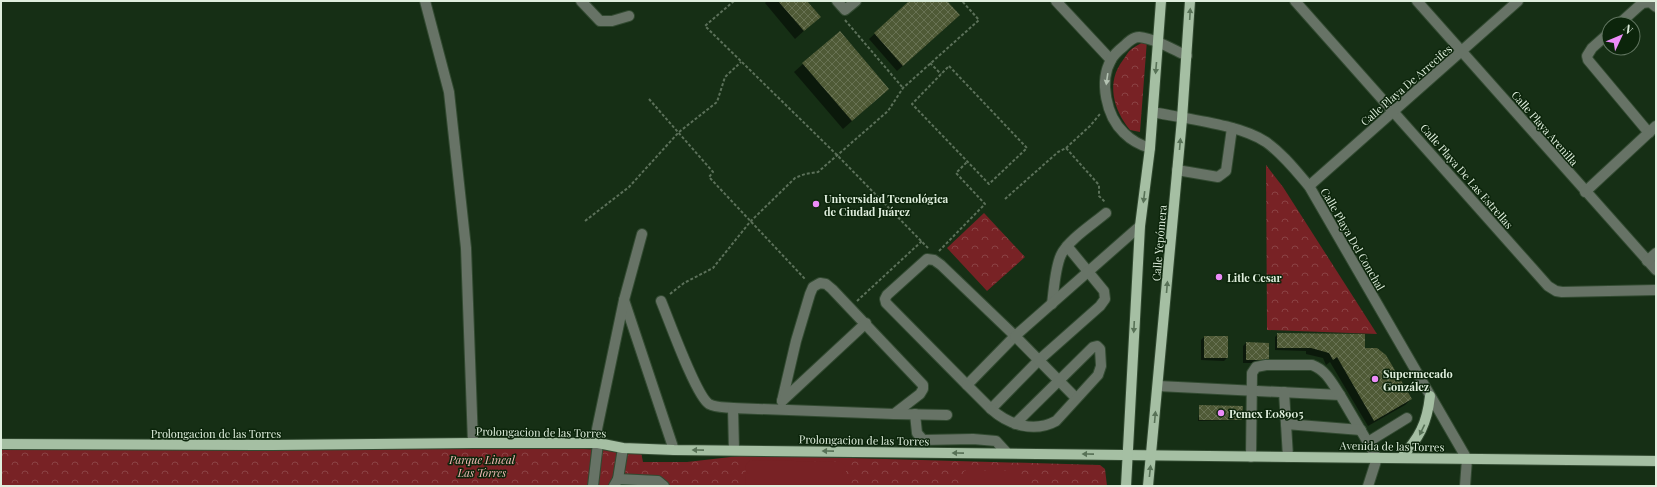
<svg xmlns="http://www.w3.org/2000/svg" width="1657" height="487" font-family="'Playfair Display',serif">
  <defs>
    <pattern id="park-crowns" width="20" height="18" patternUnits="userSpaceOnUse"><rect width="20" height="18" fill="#782225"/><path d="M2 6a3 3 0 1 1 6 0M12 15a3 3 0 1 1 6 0" fill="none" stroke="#8b4244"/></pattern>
    <pattern id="building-cross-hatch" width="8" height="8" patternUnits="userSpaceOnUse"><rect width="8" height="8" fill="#4f5a36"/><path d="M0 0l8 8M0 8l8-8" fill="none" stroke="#687253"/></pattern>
  </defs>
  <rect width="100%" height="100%" fill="#162f15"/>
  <g fill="url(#park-crowns)">
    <path d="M 1147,40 L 1140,132 L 1130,130 C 1113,109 1106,82 1123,60 C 1126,56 1129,50 1133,48 C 1137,45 1142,43 1147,40 Z"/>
    <polygon points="1266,165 1283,187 1377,334 1267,330"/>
    <polygon points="984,213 1025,257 987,291 947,248"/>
    <polygon points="473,443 641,452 643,462 687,462 748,455 1100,465 1105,469 1107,486 1,486 1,449"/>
  </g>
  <g fill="#782225">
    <polygon points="750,460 841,462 846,467 846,486 745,486 746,465"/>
    <rect x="964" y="471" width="57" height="15"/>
  </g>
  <g fill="#0007">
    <polygon points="767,1 806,1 819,17 795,39 765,3"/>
    <polygon points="911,1 946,1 953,21 897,71 869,39"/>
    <polygon points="803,64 888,89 843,129 794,72"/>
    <polygon points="1278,334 1364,349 1411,399 1405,405 1368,426 1330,362 1326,365 1323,358 1306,354 1306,351 1275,350 1275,337"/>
    <polygon points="1204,337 1227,358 1224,361 1201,360 1201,340"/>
    <polygon points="1246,343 1268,360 1265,363 1243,363 1243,346"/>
    <polygon points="1200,406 1241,420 1198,421"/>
  </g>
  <g fill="url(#building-cross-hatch)">
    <polygon points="778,1 807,1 821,17 804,31"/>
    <polygon points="909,1 947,1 960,15 903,66 874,33"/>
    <polygon points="840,31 889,89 852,121 802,63"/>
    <polygon points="1277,333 1365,334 1365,348 1377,348 1386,355 1412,399 1374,421 1337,357 1333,360 1329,353 1311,348 1277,348"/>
    <rect x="1204" y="336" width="24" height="22"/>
    <polygon points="1246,342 1269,343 1269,360 1246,360"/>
    <polygon points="1199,405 1243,406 1242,420 1199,420"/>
  </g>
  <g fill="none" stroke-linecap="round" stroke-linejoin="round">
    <defs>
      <g id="minor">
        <polyline points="425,1 449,92 466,248 473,443"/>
        <polyline points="581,1 600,21 612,21 629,16"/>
        <polyline points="837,1 845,10 856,1"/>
        <polyline points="1056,1 1111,60"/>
        <polyline points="1295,1 1548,286 1556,291 1562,292 1656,290"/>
        <polyline points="1417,1 1656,270"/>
        <polyline points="1619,24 1639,6 1643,3 1650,2 1656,7"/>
        <polyline points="1609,33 1592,48 1587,56 1588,60 1649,133"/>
        <path d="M 1153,112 C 1185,119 1239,124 1266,142 C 1283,154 1296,171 1309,186 L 1467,459 L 1465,486"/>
        <path d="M 1150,148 C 1140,145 1131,140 1124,133 C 1106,116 1099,81 1111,60 C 1114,54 1119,50 1124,46 C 1128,42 1133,37 1139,37 C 1156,39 1172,49 1187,56"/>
        <polyline points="1177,170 1218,177 1226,171 1232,128"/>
        <polyline points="1309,186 1518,1"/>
        <polyline points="1585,192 1656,126"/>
        <polygon points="927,259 934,260 941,265 1015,336 967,385 886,303 885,299 887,295"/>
        <polyline points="1647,261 1656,253"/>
        <polyline points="624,300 674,450"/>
        <path d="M 661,301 C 669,320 696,396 709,404 C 716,408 726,407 733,408"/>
        <path d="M 1052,304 C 1054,289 1055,268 1061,255 C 1068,240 1093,224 1106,213"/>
        <polyline points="967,385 991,409 1039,360 1100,306 1105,299 1104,291 1067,246"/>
        <polyline points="1158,386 1340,395 1377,458 1368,486"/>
        <polyline points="1284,392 1286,424"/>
        <polyline points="1076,398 1015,336 1140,226"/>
        <polyline points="782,401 796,341 810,294 813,287 820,283 826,284 832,289 923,385 923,389 920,394 894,414"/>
        <polyline points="782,401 866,323"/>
        <path d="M 991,409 C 1009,425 1034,433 1056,421 L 1098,375 L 1101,366 L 1100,349 L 1097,346 L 1093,347 L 1015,424"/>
        <polyline points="915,414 917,433 923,440 973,439 996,441 1007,453"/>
        <polyline points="1368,442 1407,418"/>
        <polyline points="734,450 733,408 894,414 947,415"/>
        <path d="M 1251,457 L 1252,373 L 1256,367 L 1266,365 L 1312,365 C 1326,370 1332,383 1340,395"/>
        <polyline points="1288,457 1286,424 1361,430"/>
        <polyline points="618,479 623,448"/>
        <polyline points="593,486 598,443 597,429 624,300 642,234"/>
        <polyline points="614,486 618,479 658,481 664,486"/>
      </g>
      <g id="major">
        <polyline points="1,444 274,445 473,443 598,443 623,448 674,450 1656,461"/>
        <path d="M 1401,458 C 1419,438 1427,424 1430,396"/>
        <polyline points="1126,486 1140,226 1150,148 1161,1"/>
        <polyline points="1148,486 1182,119 1190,1"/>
      </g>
    </defs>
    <use href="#minor" stroke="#324a31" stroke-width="12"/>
    <use href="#major" stroke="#324a31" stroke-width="12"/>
    <g stroke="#5c715a" stroke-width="2" stroke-dasharray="3 2" stroke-linecap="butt">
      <polyline points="734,1 705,26 837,155 928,248"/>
      <polyline points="845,20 903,88"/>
      <polyline points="930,63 941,74"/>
      <polygon points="949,66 1027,148 989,184 912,104"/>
      <polyline points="649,99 713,172 709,177 805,279"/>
      <polyline points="1066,148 1090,126 1100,114"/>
      <polyline points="1005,199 1058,152 1066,148 1099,185 1099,196 1105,202"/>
      <polyline points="585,221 629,187 679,132 717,102 725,77 741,62"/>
      <polyline points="939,251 985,204 956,173 967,162"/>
      <polyline points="670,294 684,283 713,268 750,222 795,178 805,174 818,172 888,111 903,88 979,20 962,1"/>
      <polyline points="857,301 922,241"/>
    </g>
    <use href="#minor" stroke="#677366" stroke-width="10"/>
    <use href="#major" stroke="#a5bfa3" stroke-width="10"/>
  </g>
  <defs><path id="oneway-solid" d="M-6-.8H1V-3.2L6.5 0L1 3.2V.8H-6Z"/></defs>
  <g fill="#587257">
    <use href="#oneway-solid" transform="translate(1190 14) rotate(-87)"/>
    <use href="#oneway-solid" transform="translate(1156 68) rotate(95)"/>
    <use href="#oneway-solid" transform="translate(1180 144) rotate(-85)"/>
    <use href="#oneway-solid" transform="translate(1144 197) rotate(97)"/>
    <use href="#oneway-solid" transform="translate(1167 287) rotate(-85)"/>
    <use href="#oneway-solid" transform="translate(1134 327) rotate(93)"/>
    <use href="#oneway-solid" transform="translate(1155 417) rotate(-85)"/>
    <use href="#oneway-solid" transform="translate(1422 430) rotate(116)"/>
    <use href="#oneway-solid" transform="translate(698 450) rotate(-179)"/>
    <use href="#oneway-solid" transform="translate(828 451) rotate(-179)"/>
    <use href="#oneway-solid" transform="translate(958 453) rotate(-179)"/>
    <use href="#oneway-solid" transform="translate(1088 454) rotate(-179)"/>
    <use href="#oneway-solid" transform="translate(1150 471) rotate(-84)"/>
  </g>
  <use fill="#b5c3b3" href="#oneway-solid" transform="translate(1107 79) rotate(98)"/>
  <g fill="#ed8cf9" stroke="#0c250b" stroke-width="1.5">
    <circle cx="816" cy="204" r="4"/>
    <circle cx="1219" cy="277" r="4"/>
    <circle cx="1375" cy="379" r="4"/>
    <circle cx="1221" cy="413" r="4"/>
  </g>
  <g text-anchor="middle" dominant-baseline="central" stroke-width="3" stroke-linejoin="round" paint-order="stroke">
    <g font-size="11" fill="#dfeedd" stroke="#0c250b">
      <text transform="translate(1406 85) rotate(-41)">Calle Playa De Arrecifes</text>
      <text transform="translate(1545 128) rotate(49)">Calle Playa Arenilla</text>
      <text transform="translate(1467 176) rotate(49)">Calle Playa De Las Estrellas</text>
      <text transform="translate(1353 239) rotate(60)">Calle Playa Del Conchal</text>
      <text transform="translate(1159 243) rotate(-85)">Calle Yepómera</text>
      <text transform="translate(541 432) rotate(1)">Prolongacion de las Torres</text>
      <text x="216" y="433">Prolongacion de las Torres</text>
      <text transform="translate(864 440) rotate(1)">Prolongacion de las Torres</text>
      <text transform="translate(1392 446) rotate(1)">Avenida de las Torres</text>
    </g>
    <g font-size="11" font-weight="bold" fill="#dfeedd" stroke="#0c250b" text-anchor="start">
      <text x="824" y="198">Universidad Tecnológica<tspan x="824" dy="13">de Ciudad Juárez</tspan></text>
      <text x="1227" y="277">Litle Cesar</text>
      <text x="1383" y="373">Supermecado<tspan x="1383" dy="13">González</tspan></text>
      <text x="1229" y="413">Pemex E08905</text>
    </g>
    <g font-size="11" font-style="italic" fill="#f3bbb7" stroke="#0c250b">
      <text x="482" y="459">Parque Lineal<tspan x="482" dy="13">Las Torres</tspan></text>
    </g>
  </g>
  <rect width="1657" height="487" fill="none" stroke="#dfeedd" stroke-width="4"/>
  <g transform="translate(1621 36) rotate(46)"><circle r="19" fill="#0c250b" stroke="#60755f"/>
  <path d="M0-3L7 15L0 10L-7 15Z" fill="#ed8cf9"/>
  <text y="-6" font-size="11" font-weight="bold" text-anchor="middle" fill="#dfeedd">N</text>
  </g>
</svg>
